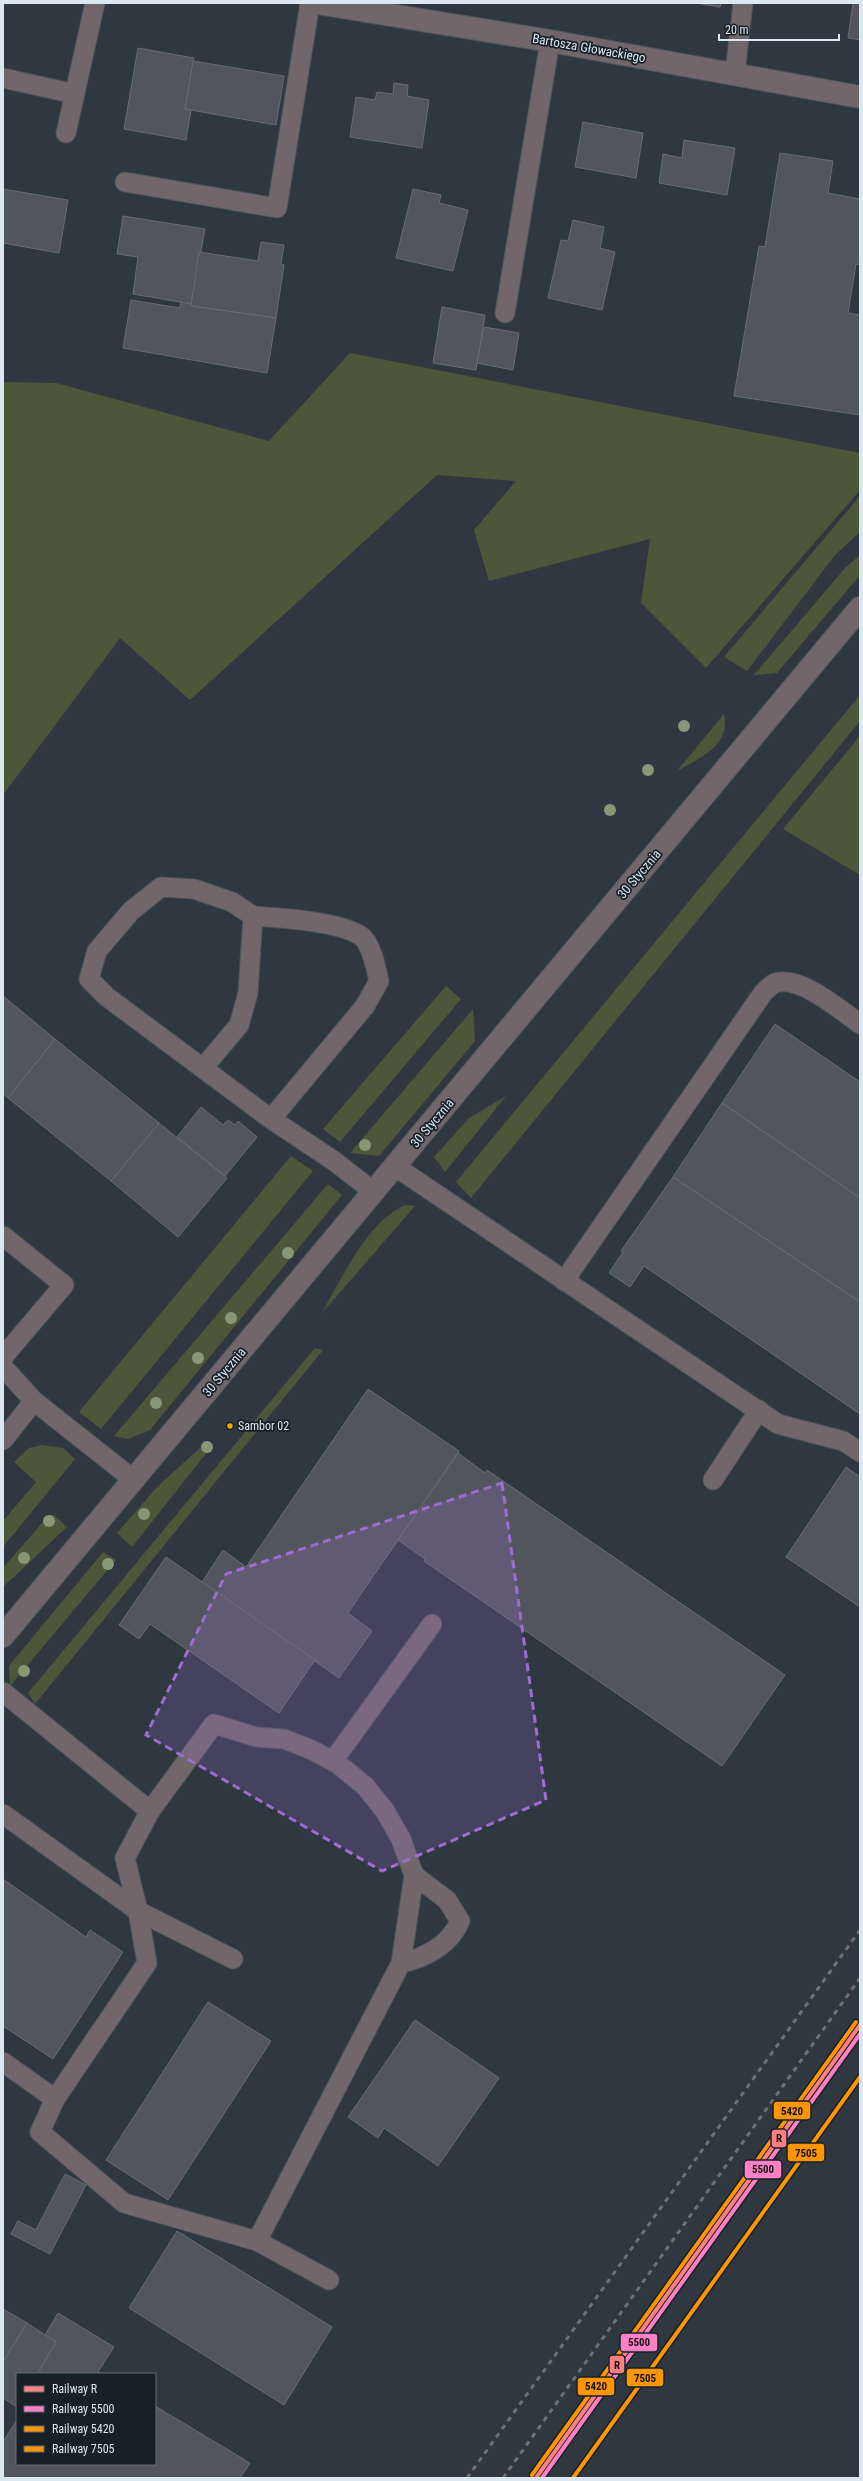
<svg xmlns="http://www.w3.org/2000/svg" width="863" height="2481" font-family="'Roboto Condensed',sans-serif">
  <rect width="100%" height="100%" fill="#2f3841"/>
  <g fill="#4c573a">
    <polygon points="350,353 860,453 860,490 706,668 641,603 650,539 489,581 474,530 516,481 437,475 190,700 120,638 3,795 3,382 56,383 269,441"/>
    <polygon points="860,496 860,532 835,555 747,671 724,657"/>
    <polygon points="860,555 860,575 777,673 754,675 846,567"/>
    <polygon points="860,695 860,721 471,1198 456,1182"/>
    <path d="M 724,714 C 731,746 700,758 677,771 Z"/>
    <polygon points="860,736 860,875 783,829"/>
    <polygon points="446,986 461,999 340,1142 323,1129"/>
    <polygon points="473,1009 475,1041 379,1156 350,1153"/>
    <polygon points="506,1096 445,1172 434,1157 469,1118"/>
    <polygon points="291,1156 313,1171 101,1429 79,1412"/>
    <polygon points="328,1184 342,1195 150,1430 128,1439 114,1436"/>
    <path d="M 405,1205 L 415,1206 L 322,1313 C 341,1279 368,1221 405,1205 Z"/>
    <polygon points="315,1348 323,1350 35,1704 28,1693"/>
    <polygon points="42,1445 63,1448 75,1459 3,1547 3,1521 36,1482 14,1462 29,1448"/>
    <polygon points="200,1448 208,1451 132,1547 117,1533 158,1486"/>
    <polygon points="49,1515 54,1515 67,1527 3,1587 3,1568"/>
    <polygon points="103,1552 116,1560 10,1686 9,1666"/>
  </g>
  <g fill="#52555e" stroke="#696c75">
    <polygon points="696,3 721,3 720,7"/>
    <polygon points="853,3 860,3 860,40 848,38"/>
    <polygon points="138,48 194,58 185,109 191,110 186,140 124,129"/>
    <polygon points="193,61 284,76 276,125 185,109"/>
    <polygon points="394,83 408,85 407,96 429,100 422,148 350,137 356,97 375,100 377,92 393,94"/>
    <polygon points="583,122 643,133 636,178 575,167"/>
    <polygon points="684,140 735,148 727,195 659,183 663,154 682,158"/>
    <polygon points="780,153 833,161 828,193 860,199 860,265 856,264 848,313 860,315 860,415 734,396 759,246 765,247"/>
    <polygon points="3,189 68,200 59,253 3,243"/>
    <polygon points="413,189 441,195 439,203 468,210 453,271 396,258"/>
    <polygon points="123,216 205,229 191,304 133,294 138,257 117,254"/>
    <polygon points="573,220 604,227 600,248 615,252 602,310 548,298 561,240 568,241"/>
    <polygon points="261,242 284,245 281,264 284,265 276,318 191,306 199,252 258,261"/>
    <polygon points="131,300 180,308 181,302 191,304 191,306 276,318 267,373 123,348"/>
    <polygon points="442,307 485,315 476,370 433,363"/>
    <polygon points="484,327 519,333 513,370 477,363"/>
    <polygon points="3,996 55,1039 8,1098 3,1094"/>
    <polygon points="775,1024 860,1082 860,1198 722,1103"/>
    <polygon points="55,1039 159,1123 111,1181 8,1098"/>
    <polygon points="722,1103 860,1198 860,1302 673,1177"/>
    <polygon points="201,1107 223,1125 228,1120 235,1125 238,1121 257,1137 225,1176 177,1137"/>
    <polygon points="159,1123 227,1178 178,1237 111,1181"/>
    <polygon points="673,1177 860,1302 860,1414 644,1266 630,1287 609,1273 623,1252 621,1251"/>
    <polygon points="368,1389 459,1451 348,1613 372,1631 339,1678 202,1582 223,1550 246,1567"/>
    <polygon points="458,1453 485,1473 487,1470 785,1675 722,1766 424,1561 425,1559 398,1540"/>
    <polygon points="846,1467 860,1477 860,1607 786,1557"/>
    <polygon points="166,1557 315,1660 279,1713 150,1624 139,1639 119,1625"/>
    <polygon points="3,1879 86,1937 90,1930 123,1952 53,2059 3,2026"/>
    <polygon points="208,2002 271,2041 168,2200 106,2160"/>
    <polygon points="415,2020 499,2078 438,2166 384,2128 378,2138 348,2117"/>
    <polygon points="65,2174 86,2185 50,2254 11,2234 18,2221 36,2230"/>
    <polygon points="177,2231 332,2327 284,2405 129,2308"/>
    <polygon points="3,2309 27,2323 3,2362"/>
    <polygon points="58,2313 114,2347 98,2372 102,2374 37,2374 56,2342 45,2335"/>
    <polygon points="27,2323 56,2342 37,2374 17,2374 17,2407 3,2398 3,2362"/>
    <polygon points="155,2406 250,2463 240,2478 3,2478 3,2442 17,2420 17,2464 155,2464"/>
  </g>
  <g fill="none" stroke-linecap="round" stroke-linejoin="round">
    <defs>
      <g id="service">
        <polyline points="735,73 743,3"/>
        <polyline points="3,78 75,94"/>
        <polyline points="66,133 95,3"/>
        <polyline points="125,182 277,208 310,3"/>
        <polyline points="505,313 550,41"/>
        <path d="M 253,916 C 280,918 339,921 361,936 C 372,944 376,969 379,981 L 365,1006 L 271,1119"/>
        <polyline points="203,1068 239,1025 248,993 253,916 232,902 194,889 161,887 131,911 97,951 89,979 107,997 271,1119 334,1161 374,1192"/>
        <polyline points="396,1167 778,1424 843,1441 860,1452"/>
        <polyline points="3,1236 64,1285 3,1357"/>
        <path d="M 564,1281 L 763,993 C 766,990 771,985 775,983 C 800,975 840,1010 860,1024"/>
        <polyline points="3,1367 34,1401"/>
        <polyline points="3,1440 34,1401 134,1480"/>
        <polyline points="713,1480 759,1410"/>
        <polyline points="3,1692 150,1811"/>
        <polygon points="214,1724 256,1737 284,1739 312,1750 338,1764 365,1786 385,1811 401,1839 414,1875 401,1963 257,2241 124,2203 40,2132 55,2099 147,1963 138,1911 125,1858 150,1811"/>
        <polyline points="333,1761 432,1624"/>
        <polyline points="3,1814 138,1911 233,1959"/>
        <path d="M 401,1963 C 425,1958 450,1945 460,1921 L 447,1900 L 414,1875"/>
        <polyline points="3,2062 55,2099"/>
        <polyline points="257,2241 329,2280"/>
      </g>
      <g id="tertiary">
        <polyline points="317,3 550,41 860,97"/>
        <polyline points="3,1636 860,608"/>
      </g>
    </defs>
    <use href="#service" stroke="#4c545b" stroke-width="21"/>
    <use href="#tertiary" stroke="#4c545b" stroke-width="24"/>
    <use href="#service" stroke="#71676b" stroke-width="19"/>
    <use href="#tertiary" stroke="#71676b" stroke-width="22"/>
    <g stroke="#706f74" stroke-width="3" stroke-dasharray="5 5" stroke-linecap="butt">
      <polyline points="467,2478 860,1930"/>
      <polyline points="503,2478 860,1978"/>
    </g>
    <defs>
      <polyline id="rail-1" points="536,2478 860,2025"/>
      <polyline id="rail-2" points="542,2478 860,2034"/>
      <polyline id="rail-3" points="532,2475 856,2022"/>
      <polyline id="rail-4" points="573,2478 860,2077"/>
    </defs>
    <use href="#rail-1" stroke="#171f27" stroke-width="7"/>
    <use href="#rail-2" stroke="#171f27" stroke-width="7"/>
    <use href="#rail-3" stroke="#171f27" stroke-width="7"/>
    <use href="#rail-4" stroke="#171f27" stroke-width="7"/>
    <use href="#rail-1" stroke="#ff8080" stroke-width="4"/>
    <use href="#rail-2" stroke="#ff80c5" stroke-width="4"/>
    <use href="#rail-3" stroke="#ff9500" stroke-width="4"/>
    <use href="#rail-4" stroke="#ff9500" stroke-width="4"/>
  </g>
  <g fill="#869876">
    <circle cx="684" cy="726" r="6"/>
    <circle cx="648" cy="770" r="6"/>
    <circle cx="610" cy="810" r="6"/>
    <circle cx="365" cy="1145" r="6"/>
    <circle cx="288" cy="1253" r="6"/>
    <circle cx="231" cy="1318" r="6"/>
    <circle cx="198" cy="1358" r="6"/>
    <circle cx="156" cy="1403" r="6"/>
    <circle cx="207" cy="1447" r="6"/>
    <circle cx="144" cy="1514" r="6"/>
    <circle cx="49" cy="1521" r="6"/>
    <circle cx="24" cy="1558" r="6"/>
    <circle cx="108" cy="1564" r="6"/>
    <circle cx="24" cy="1671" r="6"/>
  </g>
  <path fill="#9d6dd0" fill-opacity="0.2" stroke="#9d6dd0" stroke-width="3" stroke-dasharray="8 5" stroke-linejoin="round" d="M 502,1483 L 546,1800 L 382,1871 L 146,1735 L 226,1574 Z"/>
  <circle fill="#f7a600" stroke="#171f27" stroke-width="1.5" cx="230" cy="1426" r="3.5"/>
  <g text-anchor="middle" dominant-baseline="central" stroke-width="3.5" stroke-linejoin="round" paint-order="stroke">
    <g font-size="12" fill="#dbe7f1" stroke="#171f27" text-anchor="start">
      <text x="238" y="1426">Sambor 02</text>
    </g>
    <g font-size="13" fill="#dbe7f1" stroke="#171f27">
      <text transform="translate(589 48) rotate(10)">Bartosza Głowackiego</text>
      <text transform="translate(639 874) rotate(-50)">30 Stycznia</text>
      <text transform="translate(432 1123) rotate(-50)">30 Stycznia</text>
      <text transform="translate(224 1372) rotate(-50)">30 Stycznia</text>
    </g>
  </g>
  <g stroke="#171f27" stroke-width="1.5">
    <rect x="773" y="2101" width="38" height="19" rx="4" fill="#ff9500"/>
    <rect x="771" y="2129" width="16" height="19" rx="4" fill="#ff8080"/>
    <rect x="787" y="2143" width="38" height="19" rx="4" fill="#ff9500"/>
    <rect x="744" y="2160" width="38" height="19" rx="4" fill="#ff80c5"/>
    <rect x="620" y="2333" width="38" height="19" rx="4" fill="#ff80c5"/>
    <rect x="609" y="2355" width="16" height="19" rx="4" fill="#ff8080"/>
    <rect x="626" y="2368" width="38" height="19" rx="4" fill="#ff9500"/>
    <rect x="577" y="2377" width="38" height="19" rx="4" fill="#ff9500"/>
  </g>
  <g font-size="11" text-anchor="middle" font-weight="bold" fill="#111">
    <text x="792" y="2115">5420</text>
    <text x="779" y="2142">R</text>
    <text x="806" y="2157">7505</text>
    <text x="763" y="2173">5500</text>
    <text x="639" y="2346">5500</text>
    <text x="617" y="2369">R</text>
    <text x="645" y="2382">7505</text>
    <text x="596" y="2390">5420</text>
  </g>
  <rect width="863" height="2481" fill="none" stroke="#dbe7f1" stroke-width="8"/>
  <rect x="16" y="2373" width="140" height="92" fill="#171f27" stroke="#656f78"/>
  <rect x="24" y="2386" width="20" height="6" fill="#ff8080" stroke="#656f78"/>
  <text x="52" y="2393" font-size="12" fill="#dbe7f1">Railway R</text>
  <rect x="24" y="2406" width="20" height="6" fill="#ff80c5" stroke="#656f78"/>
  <text x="52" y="2413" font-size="12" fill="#dbe7f1">Railway 5500</text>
  <rect x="24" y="2426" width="20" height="6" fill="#ff9500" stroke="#656f78"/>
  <text x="52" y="2433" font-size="12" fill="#dbe7f1">Railway 5420</text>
  <rect x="24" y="2446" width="20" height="6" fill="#ff9500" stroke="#656f78"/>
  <text x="52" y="2453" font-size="12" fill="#dbe7f1">Railway 7505</text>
  <path d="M719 34v6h120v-6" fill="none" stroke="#dbe7f1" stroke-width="2"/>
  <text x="725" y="34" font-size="12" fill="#dbe7f1" stroke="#171f27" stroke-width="3" paint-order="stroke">20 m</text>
</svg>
